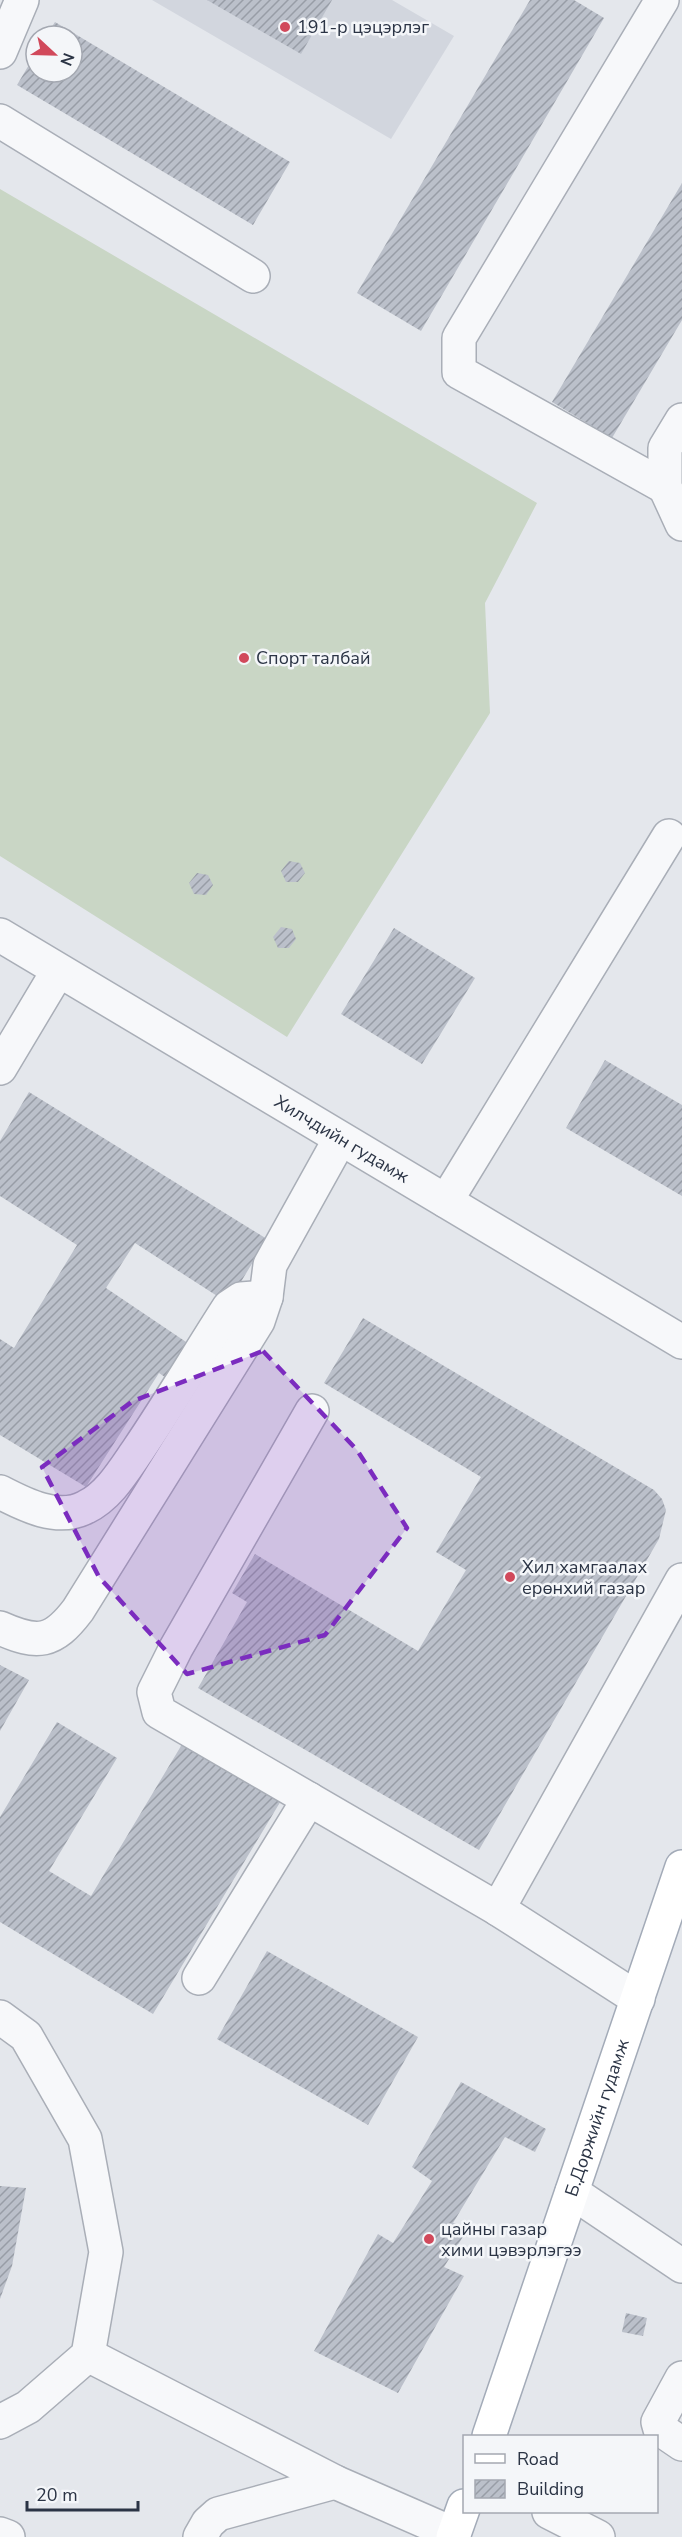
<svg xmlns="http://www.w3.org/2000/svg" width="682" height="2537" font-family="'Nunito Sans',sans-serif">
  <defs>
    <pattern id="building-hatch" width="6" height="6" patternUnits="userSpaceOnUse" patternTransform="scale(1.5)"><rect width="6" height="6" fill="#bbc0ca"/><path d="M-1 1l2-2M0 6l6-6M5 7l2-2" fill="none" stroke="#989da6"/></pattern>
  </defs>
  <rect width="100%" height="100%" fill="#e4e7ec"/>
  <polygon fill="#d2d6de" points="152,0 392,0 454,36 391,139"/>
  <polygon fill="#c9d6c5" points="0,189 537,503 485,603 490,713 287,1037 0,856"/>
  <g fill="url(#building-hatch)">
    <polygon points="207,0 332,0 301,54"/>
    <polygon points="530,0 574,0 604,18 421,331 357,293"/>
    <polygon points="55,22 290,162 253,225 17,85 36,53 36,72 72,72 72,36 46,36"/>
    <polygon points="682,183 682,320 612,438 552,402"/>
    <polygon points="289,861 300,863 305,873 298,882 286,882 281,871"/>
    <polygon points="197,873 208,875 213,885 206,895 194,894 189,883"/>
    <polygon points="281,927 292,929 296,939 289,948 278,948 273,937"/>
    <polygon points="394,928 475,978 422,1064 341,1014"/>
    <polygon points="605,1060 682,1105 682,1196 566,1128"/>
    <polygon points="29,1092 267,1239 228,1303 135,1243 106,1288 198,1350 178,1386 159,1373 86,1487 0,1435 0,1339 14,1348 77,1245 0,1196 0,1141"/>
    <polygon points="363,1318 654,1490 662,1499 666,1510 659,1539 479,1850 198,1688 247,1602 232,1593 255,1554 418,1651 466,1570 436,1552 481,1477 324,1383"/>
    <polygon points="0,1665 29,1680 0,1731"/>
    <polygon points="57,1722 117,1758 49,1871 91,1896 184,1741 282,1799 153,2014 0,1922 0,1817"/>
    <polygon points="267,1951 418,2037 368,2125 217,2039"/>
    <polygon points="461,2082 546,2129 535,2152 505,2137 453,2223 469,2227 444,2267 464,2276 398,2393 314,2351 378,2234 393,2243 432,2181 412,2167"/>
    <polygon points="0,2186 26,2188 12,2266 0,2299"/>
    <polygon points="626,2313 647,2318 643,2336 622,2332"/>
  </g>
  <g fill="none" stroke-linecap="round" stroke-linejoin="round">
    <defs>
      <g id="minor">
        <polyline points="662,0 459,338 459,372 665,487"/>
        <polyline points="0,52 22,0"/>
        <polyline points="0,121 253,276"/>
        <polyline points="682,420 665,448 665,487 682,524"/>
        <path id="s1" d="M 0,935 L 682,1342"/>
        <polyline points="0,1068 58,971"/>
        <polyline points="446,1201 669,836"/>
        <polyline points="312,1411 176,1648 154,1692 159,1712 498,1909 638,1999"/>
        <path d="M 0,1492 C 25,1505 58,1522 86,1507 C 109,1496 124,1470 138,1450 C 170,1403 198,1355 229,1307 L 241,1299 L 266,1297"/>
        <path d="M 0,1628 C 38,1645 53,1643 78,1610 L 258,1321 L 266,1297 L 270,1265 L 340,1139"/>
        <polyline points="498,1909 682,1580"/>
        <polyline points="199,1978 309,1799"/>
        <polyline points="0,2017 26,2036 85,2139 106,2252 88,2355 28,2407 0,2422"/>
        <polyline points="572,2192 682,2266"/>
        <polyline points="88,2355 335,2482 454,2534"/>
        <polyline points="682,2378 658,2422 660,2429 682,2444"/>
        <polyline points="549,2512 598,2537"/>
        <polyline points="0,2534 8,2537"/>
        <polyline points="200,2537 208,2523 218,2514 335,2482"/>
      </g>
      <g id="major">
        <path id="s2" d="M 489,2436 L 682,1867"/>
        <polyline points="453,2537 464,2506"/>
      </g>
    </defs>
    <use href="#minor" stroke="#a9aeb7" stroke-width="36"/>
    <use href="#major" stroke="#a3abb8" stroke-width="36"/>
    <use href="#minor" stroke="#f7f8fa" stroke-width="33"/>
    <use href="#major" stroke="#fff" stroke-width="33"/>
  </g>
  <path fill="#7b2cbf" fill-opacity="0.2" stroke="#7b2cbf" stroke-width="4.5" stroke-dasharray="12 8" stroke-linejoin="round" d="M 263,1351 L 357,1450 L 407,1528 L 325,1635 L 187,1674 L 99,1577 L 42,1467 L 133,1401 Z"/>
  <g fill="#d1495b" stroke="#f4f6f9" stroke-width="2">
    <circle cx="285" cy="27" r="6"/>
    <circle cx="244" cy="658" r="6"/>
    <circle cx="510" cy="1577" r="6"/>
    <circle cx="429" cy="2239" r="6"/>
  </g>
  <g text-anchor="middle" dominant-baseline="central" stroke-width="5" stroke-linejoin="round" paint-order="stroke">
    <g font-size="18" fill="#2b3445" stroke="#f4f6f9" text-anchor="start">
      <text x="297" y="27">191-р цэцэрлэг</text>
      <text x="256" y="658">Спорт талбай</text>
      <text x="522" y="1567">Хил хамгаалах<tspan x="522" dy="21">ерөнхий газар</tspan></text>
      <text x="441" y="2229">цайны газар<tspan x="441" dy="21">хими цэвэрлэгээ</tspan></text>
    </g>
    <g font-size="18" fill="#2b3445" stroke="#f4f6f9">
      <text stroke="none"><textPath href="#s1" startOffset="398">Хилчдийн гудамж</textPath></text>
      <text stroke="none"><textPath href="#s2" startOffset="336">Б.Доржийн гудамж</textPath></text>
    </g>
  </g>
  <rect x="463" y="2435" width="195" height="78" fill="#f4f6f9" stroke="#a4a8b1" stroke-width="1.5"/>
  <rect x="475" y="2454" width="30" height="9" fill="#ffffff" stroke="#a4a8b1" stroke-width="1.5"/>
  <text x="517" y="2465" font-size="18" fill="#2b3445">Road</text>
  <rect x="475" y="2480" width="30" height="18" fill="url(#building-hatch)" stroke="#a4a8b1" stroke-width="1.5"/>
  <text x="517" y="2495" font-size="18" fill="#2b3445">Building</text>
  <g transform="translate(54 54) rotate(112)"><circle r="28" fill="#f4f6f9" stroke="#a4a8b1" stroke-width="1.5"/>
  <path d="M0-4.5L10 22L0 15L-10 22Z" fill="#d1495b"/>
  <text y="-9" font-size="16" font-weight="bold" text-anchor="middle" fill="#2b3445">N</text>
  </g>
  <path d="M27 2501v9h111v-9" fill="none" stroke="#2b3445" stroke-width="3"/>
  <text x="36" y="2501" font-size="18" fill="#2b3445" stroke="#f4f6f9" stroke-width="4.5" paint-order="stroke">20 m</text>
</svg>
